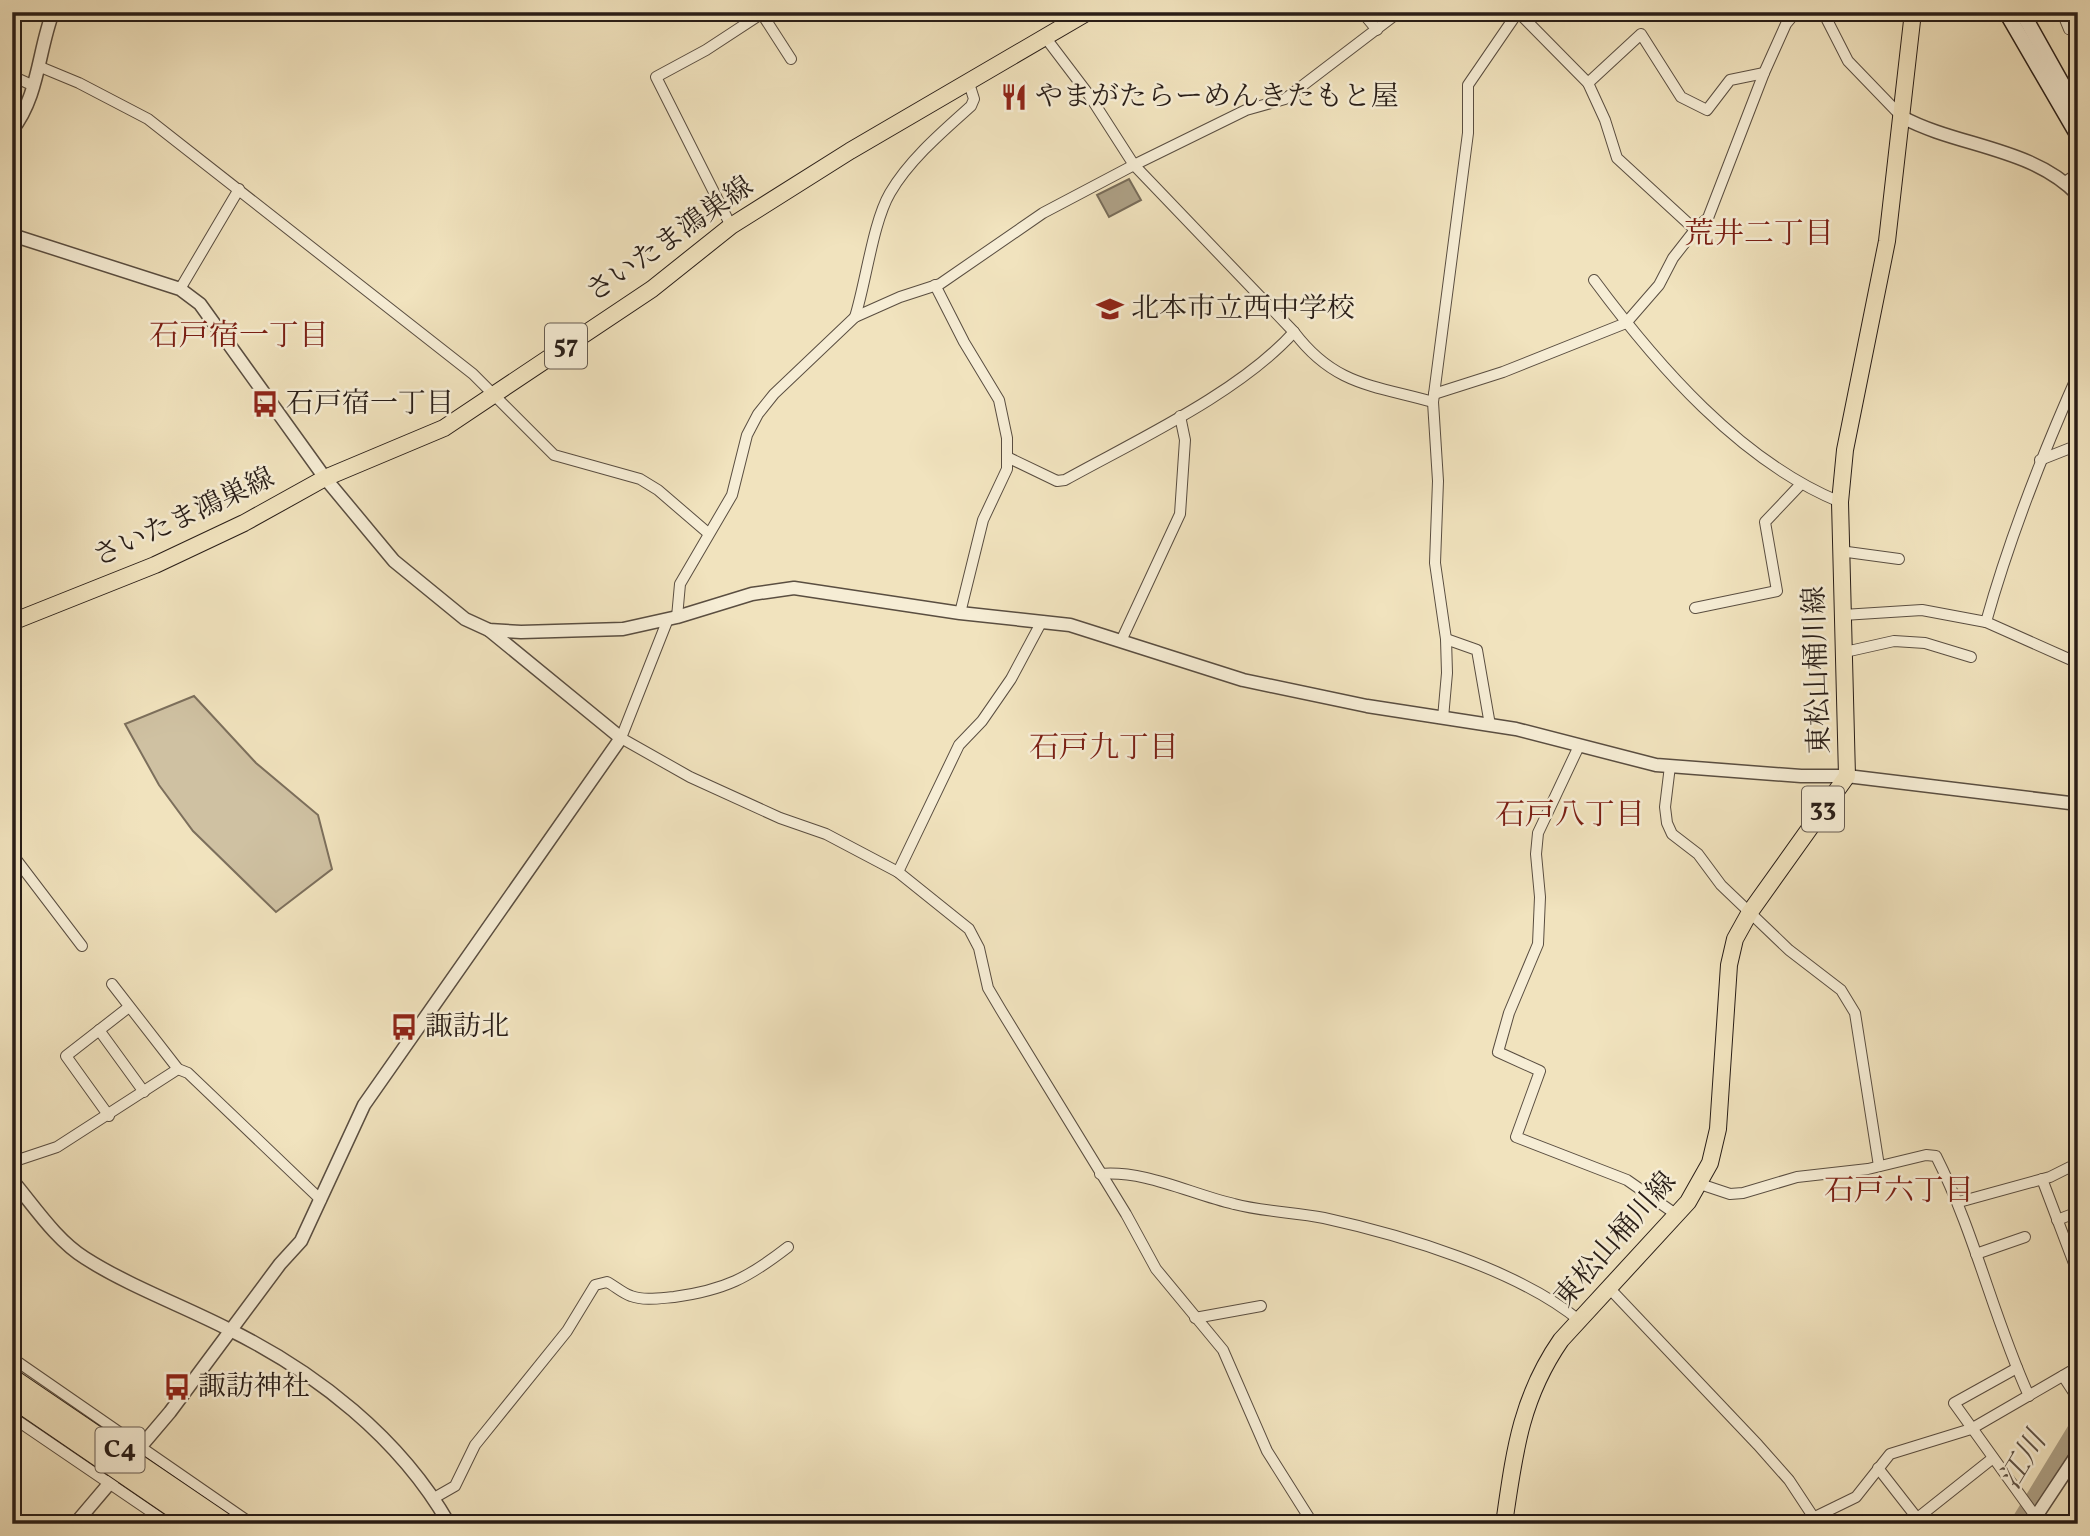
<svg xmlns="http://www.w3.org/2000/svg" width="2090" height="1536" font-family="Vollkorn,'Noto Serif JP',serif">
  <rect width="100%" height="100%" fill="#f1e3be"/>
  <filter id="stains"><feTurbulence type="fractalNoise" baseFrequency=".00286" numOctaves="4"/><feColorMatrix values="0 0 0 0 .2 0 0 0 0 .09 0 0 0 0 .02 0 0 0 .5 -.17"/></filter>
  <radialGradient id="worn" r=".72"><stop offset=".6" stop-color="#630" stop-opacity="0"/><stop offset="1" stop-color="#630" stop-opacity=".3"/></radialGradient>
  <polygon fill="#cfc1a2" stroke="#7c6f5c" stroke-width="2" points="194,696 256,763 318,815 332,869 276,912 193,831 159,785 125,724"/>
  <polygon fill="#ada085" stroke="#786c59" stroke-width="2" points="1129,179 1141,200 1109,217 1097,195"/>
  <g fill="none" stroke-linecap="round" stroke-linejoin="round">
    <polyline stroke="#ada085" stroke-width="18" points="2019,1524 2078,1427"/>
    <defs>
      <g id="minor">
        <polyline points="1362,12 1377,30"/>
        <polyline points="1518,12 1588,83 1605,120 1617,158 1691,226 1698,226 1708,218 1764,73 1786,24 1796,12"/>
        <polyline points="1823,12 1848,61 1902,117"/>
        <polyline points="2062,12 2069,29 2078,26"/>
        <polyline points="762,14 791,59"/>
        <path d="M 1045,37 L 1089,95 L 1134,165 L 1294,332 C 1334,385 1372,385 1433,402"/>
        <polyline points="38,66 79,83 148,119 473,374 554,455 640,479 658,490 708,533"/>
        <polyline points="12,76 34,86"/>
        <polyline points="1588,83 1641,34 1681,97 1707,110 1730,80 1764,73"/>
        <polyline points="2065,182 2078,173"/>
        <polyline points="731,226 656,77 706,50 764,12"/>
        <path d="M 1594,280 C 1657,365 1740,461 1840,502"/>
        <polyline points="935,285 964,342 999,400 1007,438 1007,469 983,520 960,613"/>
        <polyline points="180,289 239,189"/>
        <path d="M 855,317 C 866,282 873,222 890,193 C 909,160 943,131 971,106 L 974,99 L 968,80"/>
        <polyline points="1434,394 1503,372 1626,323 1659,285 1673,258 1698,226"/>
        <path d="M 1007,457 L 1057,481 L 1065,480 C 1137,440 1239,393 1294,332"/>
        <polyline points="2040,460 2078,445"/>
        <polyline points="1840,551 1899,559"/>
        <polyline points="1695,608 1777,591 1765,522 1801,484"/>
        <path d="M 1843,615 L 1922,610 L 1986,622 C 2010,536 2042,455 2078,374"/>
        <polyline points="677,617 680,584 732,495 747,435 758,414 774,394 855,317 900,297 940,284 1043,213 1134,165 1246,110 1285,99 1399,12"/>
        <polyline points="668,619 621,738 690,777 780,818 826,834 898,872 969,929 979,948 988,988 1001,1010 1126,1214 1156,1269 1223,1350 1267,1451 1313,1524"/>
        <polyline points="1986,622 2078,663"/>
        <polyline points="1446,639 1477,650 1490,725"/>
        <polyline points="1121,641 1180,514 1185,440 1180,416"/>
        <polyline points="1845,652 1894,641 1925,643 1971,657"/>
        <polyline points="1443,718 1447,673 1446,639 1435,563 1438,481 1433,402 1468,133 1468,85 1518,12"/>
        <polyline points="1579,746 1538,833 1536,854 1540,897 1538,944 1509,1013 1498,1052 1540,1071 1516,1137 1627,1180 1677,1215"/>
        <polyline points="1670,766 1665,807 1667,823 1672,834 1698,854 1721,885 1789,950 1841,990 1855,1013 1879,1166"/>
        <polyline points="12,854 82,946"/>
        <polyline points="898,872 959,745 982,721 1011,679 1042,621"/>
        <polyline points="112,984 178,1069 188,1073 321,1200"/>
        <polyline points="99,1030 144,1092"/>
        <polyline points="109,1116 66,1056 129,1007"/>
        <polyline points="12,1162 57,1147 178,1069"/>
        <path d="M 1100,1174 C 1146,1170 1190,1194 1234,1204 C 1264,1212 1295,1212 1324,1218 C 1402,1235 1519,1270 1580,1321"/>
        <polyline points="2042,1179 2078,1274"/>
        <path d="M 1700,1184 L 1730,1194 L 1743,1193 L 1797,1177 L 1868,1169 L 1926,1155 L 1936,1156 C 1975,1233 1993,1317 2029,1396"/>
        <polyline points="1959,1202 2050,1177 2078,1163"/>
        <polyline points="2057,1220 2078,1212"/>
        <polyline points="1976,1254 2025,1237"/>
        <polyline points="1611,1290 1758,1445 1789,1480 1818,1524"/>
        <polyline points="1195,1318 1261,1306"/>
        <polyline points="12,1358 252,1524"/>
        <polyline points="2017,1368 1954,1403 2036,1517"/>
        <polyline points="2063,1376 2078,1399"/>
        <polyline points="12,1417 169,1524"/>
        <polyline points="1878,1468 1917,1518"/>
        <path d="M 434,1498 L 455,1486 L 475,1445 L 567,1331 L 595,1285 L 607,1282 C 615,1286 622,1293 631,1296 C 644,1301 661,1298 674,1297 C 725,1290 748,1278 788,1247"/>
        <polyline points="1815,1517 1856,1497 1890,1454 1971,1429 2078,1367"/>
        <polyline points="1910,1524 1993,1458"/>
      </g>
      <g id="tertiary">
        <path d="M 1902,117 C 1958,147 2032,147 2078,195"/>
        <path d="M 12,130 C 39,96 38,51 53,12"/>
        <polyline points="12,235 180,289 200,304 325,478 394,561 465,619 489,630 521,632 623,629 677,617 752,594 794,588 960,613 1070,625 1243,680 1367,706 1516,729 1656,765 1801,776 1847,776 2078,804"/>
        <path d="M 12,1180 C 34,1206 56,1240 85,1258 C 129,1286 181,1305 228,1329 C 316,1372 400,1438 449,1524"/>
        <polyline points="75,1524 170,1412 280,1264 301,1241 364,1105 621,738 489,630"/>
        <polyline points="2031,1524 2078,1453"/>
      </g>
      <g id="secondary">
        <polyline points="2006,12 2078,136"/>
        <polyline points="2022,12 2078,112"/>
      </g>
      <g id="primary">
        <polyline points="12,622 155,565 244,523 325,478 444,428 652,289 731,226 850,151 1088,12"/>
        <path d="M 1504,1524 C 1514,1455 1520,1399 1561,1340 L 1688,1202 L 1710,1163 L 1718,1129 L 1729,965 L 1735,939 L 1750,912 L 1847,776 L 1840,502 L 1845,450 L 1887,241 L 1913,12"/>
      </g>
    </defs>
    <use href="#minor" stroke="#5a4e41" stroke-width="12"/>
    <use href="#tertiary" stroke="#5a4e41" stroke-width="15"/>
    <use href="#secondary" stroke="#281d17" stroke-width="17"/>
    <use href="#primary" stroke="#281d17" stroke-width="18"/>
    <use href="#minor" stroke="#f6edd5" stroke-width="10"/>
    <use href="#tertiary" stroke="#f6edd5" stroke-width="12"/>
    <use href="#secondary" stroke="#f6edd5" stroke-width="14"/>
    <use href="#primary" stroke="#f1e3be" stroke-width="16"/>
    <defs>
      <g id="motorway-bridge">
        <polyline points="12,1378 227,1524"/>
        <polyline points="12,1398 196,1524"/>
      </g>
    </defs>
    <use href="#motorway-bridge" stroke="#281d17" stroke-width="20" stroke-linecap="butt"/>
    <use href="#motorway-bridge" stroke="#f1e3be" stroke-width="18"/>
  </g>
  <defs>
    <symbol id="restaurant-bare" viewBox="-9 -9 18 18"><path d="M-5-6h1v4h1v-4h1v4h1v-4h1v5L-1.5 .5V6h-2V.5L-5-1ZM5-6V6H3V1.5H1.5Q1.5-4 5-6Z" fill="#8f2418" stroke="#f6edd5" stroke-width="2.5" paint-order="stroke"/></symbol>
    <symbol id="school-bare" viewBox="-9 -9 18 18"><path d="M0-5L7-2L0 1L-7-2ZM-4 1L0 2.5L4 1V4Q0 6-4 4Z" fill="#8f2418" stroke="#f6edd5" stroke-width="2.5" paint-order="stroke"/></symbol>
    <symbol id="bus-bare" viewBox="-9 -9 18 18"><path d="M-5-6H5V4H4V6H2V4H-2V6H-4V4H-5ZM-3.5-4V0h7V-4ZM-3.5 1.2v1.5H-2V1.2ZM2 1.2v1.5H3.5V1.2Z" fill="#8f2418" stroke="#f6edd5" stroke-width="2.5" paint-order="stroke"/></symbol>
  </defs>
  <g fill-rule="evenodd">
    <use href="#restaurant-bare" x="995" y="78" width="38" height="38"/>
    <use href="#school-bare" x="1091" y="290" width="38" height="38"/>
    <use href="#bus-bare" x="246" y="385" width="38" height="38"/>
    <use href="#bus-bare" x="385" y="1008" width="38" height="38"/>
    <use href="#bus-bare" x="158" y="1368" width="38" height="38"/>
  </g>
  <g text-anchor="middle" dominant-baseline="central" stroke-width="5" stroke-linejoin="round" paint-order="stroke">
    <g fill="#f6edd5" stroke="#665b50" stroke-width="2">
      <rect x="545" y="323.5" width="42" height="45" rx="5"/>
      <rect x="1802" y="786.5" width="42" height="45" rx="5"/>
      <rect x="95.5" y="1427.5" width="49" height="45" rx="5"/>
    </g>
    <g font-size="26" font-weight="bold" fill="#281d17">
      <text x="566" y="346">57</text>
      <text x="1823" y="809">33</text>
      <text x="120" y="1450">C4</text>
    </g>
    <g font-size="28" fill="#281d17" stroke="#f6edd5" text-anchor="start">
      <text x="1035" y="97">やまがたらーめんきたもと屋</text>
      <text x="1131" y="309">北本市立西中学校</text>
      <text x="286" y="404">石戸宿一丁目</text>
      <text x="425" y="1027">諏訪北</text>
      <text x="198" y="1387">諏訪神社</text>
    </g>
    <g font-size="28" fill="#281d17" stroke="#f6edd5">
      <text transform="translate(670 240) rotate(-35)">さいたま鴻巣線</text>
      <text transform="translate(184 518) rotate(-25)">さいたま鴻巣線</text>
      <text transform="translate(1818 670) rotate(-92)">東松山桶川線</text>
      <text transform="translate(1616 1240) rotate(-49)">東松山桶川線</text>
    </g>
    <g font-size="30" fill="#7a1f14" stroke="#f6edd5">
      <text x="1759" y="235">荒井二丁目</text>
      <text x="239" y="337">石戸宿一丁目</text>
      <text x="1104" y="749">石戸九丁目</text>
      <text x="1570" y="816">石戸八丁目</text>
      <text x="1899" y="1192">石戸六丁目</text>
    </g>
    <g font-size="30" font-style="italic" fill="#5d5143" stroke="#f6edd5">
      <text transform="translate(2024 1461) rotate(-59)">江川</text>
    </g>
  </g>
  <rect width="2090" height="1536" fill="none" stroke="#f1e3be" stroke-width="42"/>
  <rect x="14" y="14" width="2062" height="1508" fill="none" stroke="#281d17" stroke-width="3.5"/>
  <rect x="21" y="21" width="2048" height="1494" fill="none" stroke="#281d17" stroke-width="2"/>
  <rect width="100%" height="100%" filter="url(#stains)"/>
  <rect width="100%" height="100%" fill="url(#worn)"/>
</svg>
